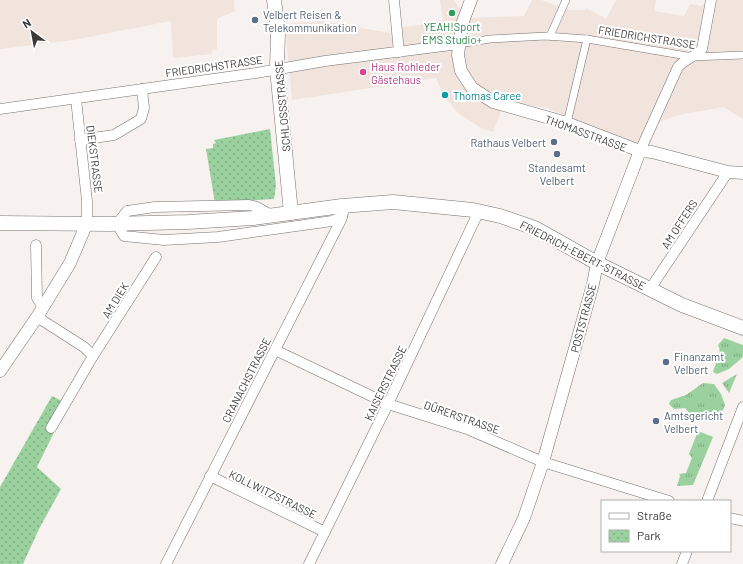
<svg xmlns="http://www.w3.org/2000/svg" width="743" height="564" font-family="Barlow,sans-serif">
  <defs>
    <pattern id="grass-tufts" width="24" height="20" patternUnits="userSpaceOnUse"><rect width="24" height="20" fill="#9ad19e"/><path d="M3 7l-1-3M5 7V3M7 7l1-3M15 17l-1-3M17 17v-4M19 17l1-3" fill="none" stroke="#7fab82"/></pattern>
    <pattern id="park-dots" width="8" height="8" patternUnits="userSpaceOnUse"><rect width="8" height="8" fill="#9ad19e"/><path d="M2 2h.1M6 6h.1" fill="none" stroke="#7fab82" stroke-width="1.8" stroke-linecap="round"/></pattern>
  </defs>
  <rect width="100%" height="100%" fill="#f7f2ef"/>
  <g fill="#f0e4dd">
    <polygon points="0,0 234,0 235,11 217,19 217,49 211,51 212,54 173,58 171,21 73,40 0,49"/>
    <polygon points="440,0 454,0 467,18 524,16 532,0 541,0 570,10 585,10 586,8 606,19 616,0 656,0 654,11 684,16 690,4 702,6 707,0 743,0 743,119 723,107 678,115 662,121 638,145 547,108 505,101 493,132 483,129 458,113 444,96 436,78 292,100 285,24 323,21 390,33 402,27 436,23 436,21 443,20"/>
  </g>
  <g fill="url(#grass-tufts)">
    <path d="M 724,338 L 743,345 L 743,357 L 729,369 L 717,374 L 713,372 C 715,363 723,354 718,345 Z"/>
    <polygon points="737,374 729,393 722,383"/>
    <polygon points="703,383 714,384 721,394 725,405 718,422 708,417 700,416 696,421 685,408 674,409 669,404 671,400 686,395"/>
    <polygon points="698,431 713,437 693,485 677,486 680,476 679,474 686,473 692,458 689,454"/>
  </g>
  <g fill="url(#park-dots)">
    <polygon points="270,129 276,186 274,199 215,203 206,149 213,148 213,144 216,143 214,140"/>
    <polygon points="52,396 68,404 37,467 61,489 39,529 23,564 0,564 0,487"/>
  </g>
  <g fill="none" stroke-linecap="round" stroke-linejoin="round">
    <defs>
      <g id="pedestrian">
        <polyline points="550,36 566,0"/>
        <polyline points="459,44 490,39 546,36 587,39 693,57 743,55"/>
        <polyline points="567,123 587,39"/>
      </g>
      <g id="minor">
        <polyline points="394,0 399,52"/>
        <polyline points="76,99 87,201 87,223"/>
        <polyline points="0,109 256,73 325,61 459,44"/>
        <polyline points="80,140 114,135 141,119 144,108 142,89"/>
        <path d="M 640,151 L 678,67 C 685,59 695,57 702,49 L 711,0"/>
        <polyline points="273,216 257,207 249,205 155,207 127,211 117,224 124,236 164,240 218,237 332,221 342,217"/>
        <polyline points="36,245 37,298 43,307"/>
        <polyline points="650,289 728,172"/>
        <polyline points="37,317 84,347 93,356"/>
        <polyline points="275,350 388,404 467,429 543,462 669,501"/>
        <polyline points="51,428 93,356 156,257"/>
        <polyline points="210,476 325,532"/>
        <polyline points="707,501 743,407"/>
        <polyline points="730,518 743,521"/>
        <polyline points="166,564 341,220 345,206"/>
        <polyline points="309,564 388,404 479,211"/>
        <polyline points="682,564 687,551"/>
      </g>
      <g id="tertiary">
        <polyline points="471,0 462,24 458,55 461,71 472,88 493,102 567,123 640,151 652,152 728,172 743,173"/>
        <polyline points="0,371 37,317 70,263 87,223"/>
        <polyline points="502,564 524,518 543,462 593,284 597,263 640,151"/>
      </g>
      <g id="secondary">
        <polyline points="274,0 278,31 277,69 291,213"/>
        <polyline points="0,223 108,224 188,222 253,218 342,206 393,202 473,210 500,216 535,228 597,263 682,305 743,328"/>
      </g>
    </defs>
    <use href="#pedestrian" stroke="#76716f" stroke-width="8"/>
    <use href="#minor" stroke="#76716f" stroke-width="11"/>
    <use href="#tertiary" stroke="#76716f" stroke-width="13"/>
    <use href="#secondary" stroke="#76716f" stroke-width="15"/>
    <use href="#pedestrian" stroke="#fff" stroke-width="7"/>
    <use href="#minor" stroke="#fff" stroke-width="10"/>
    <use href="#tertiary" stroke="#fff" stroke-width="12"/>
    <use href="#secondary" stroke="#fff" stroke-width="14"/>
  </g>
  <circle fill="#2e9e5b" stroke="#fff" stroke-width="1.5" cx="452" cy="13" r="4"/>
  <g fill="#5c6f8a" stroke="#fff" stroke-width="1.5">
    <circle cx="255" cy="20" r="4"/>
    <circle cx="554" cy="142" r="4"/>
    <circle cx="557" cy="154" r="4"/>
    <circle cx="666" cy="362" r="4"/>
    <circle cx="656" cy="421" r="4"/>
  </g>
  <circle fill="#d1479c" stroke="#fff" stroke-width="1.5" cx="363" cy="72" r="4"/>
  <circle fill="#0f9aa8" stroke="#fff" stroke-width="1.5" cx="445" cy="95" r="4"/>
  <g text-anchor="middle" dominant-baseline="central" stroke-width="4" stroke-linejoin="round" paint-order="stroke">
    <g font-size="11" fill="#4e5e75" stroke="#fff" text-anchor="start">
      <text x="263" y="14">Velbert Reisen &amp;<tspan x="263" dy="13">Telekommunikation</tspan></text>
      <text x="546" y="142" text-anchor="end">Rathaus Velbert</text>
      <text x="557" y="167" text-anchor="middle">Standesamt<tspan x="557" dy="13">Velbert</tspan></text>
      <text x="674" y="356">Finanzamt<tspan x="674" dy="13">Velbert</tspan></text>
      <text x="664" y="415">Amtsgericht<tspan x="664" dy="13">Velbert</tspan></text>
    </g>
    <g font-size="11" fill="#27864d" stroke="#fff">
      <text x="452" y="26">YEAH!Sport<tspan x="452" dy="13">EMS Studio+</tspan></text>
    </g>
    <g font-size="11" fill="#3c3a39" stroke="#fff">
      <text transform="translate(647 37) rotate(9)">FRIEDRICHSTRASSE</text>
      <text transform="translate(214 66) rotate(-8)">FRIEDRICHSTRASSE</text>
      <text transform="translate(282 106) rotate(-95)">SCHLOSSSTRASSE</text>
      <text transform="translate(586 133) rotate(20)">THOMASSTRASSE</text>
      <text transform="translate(95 159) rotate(83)">DIEKSTRASSE</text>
      <text transform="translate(679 224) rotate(-57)">AM OFFERS</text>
      <text transform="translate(583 255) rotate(27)">FRIEDRICH-EBERT-STRASSE</text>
      <text transform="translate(115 300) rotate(-58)">AM DIEK</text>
      <text transform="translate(583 318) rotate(-75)">POSTSTRASSE</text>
      <text transform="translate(246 380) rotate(-63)">CRANACHSTRASSE</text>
      <text transform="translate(385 383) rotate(-64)">KAISERSTRASSE</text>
      <text transform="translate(462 417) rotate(19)">DÜRERSTRASSE</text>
      <text transform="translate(273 494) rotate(26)">KOLLWITZSTRASSE</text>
    </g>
    <g font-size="11" fill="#b23c85" stroke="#fff" text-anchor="start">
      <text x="371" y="66">Haus Rohleder<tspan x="371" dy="13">Gästehaus</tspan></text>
    </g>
    <g font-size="11" fill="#0d838f" stroke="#fff" text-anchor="start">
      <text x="453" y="95">Thomas Caree</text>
    </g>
  </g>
  <rect x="601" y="500" width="130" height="52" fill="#ffffff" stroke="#b1b0b0"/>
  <rect x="609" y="513" width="20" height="6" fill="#ffffff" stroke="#b1b0b0"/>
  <text x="637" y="520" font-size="12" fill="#3c3a39">Straße</text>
  <rect x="609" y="530" width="20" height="12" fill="url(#park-dots)" stroke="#b1b0b0"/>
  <text x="637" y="540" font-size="12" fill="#3c3a39">Park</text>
  <g transform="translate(32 32) rotate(328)" stroke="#ffffff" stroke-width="3" paint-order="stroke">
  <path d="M0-3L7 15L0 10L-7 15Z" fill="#3c3a39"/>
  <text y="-6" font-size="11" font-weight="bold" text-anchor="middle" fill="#3c3a39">N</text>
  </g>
</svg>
